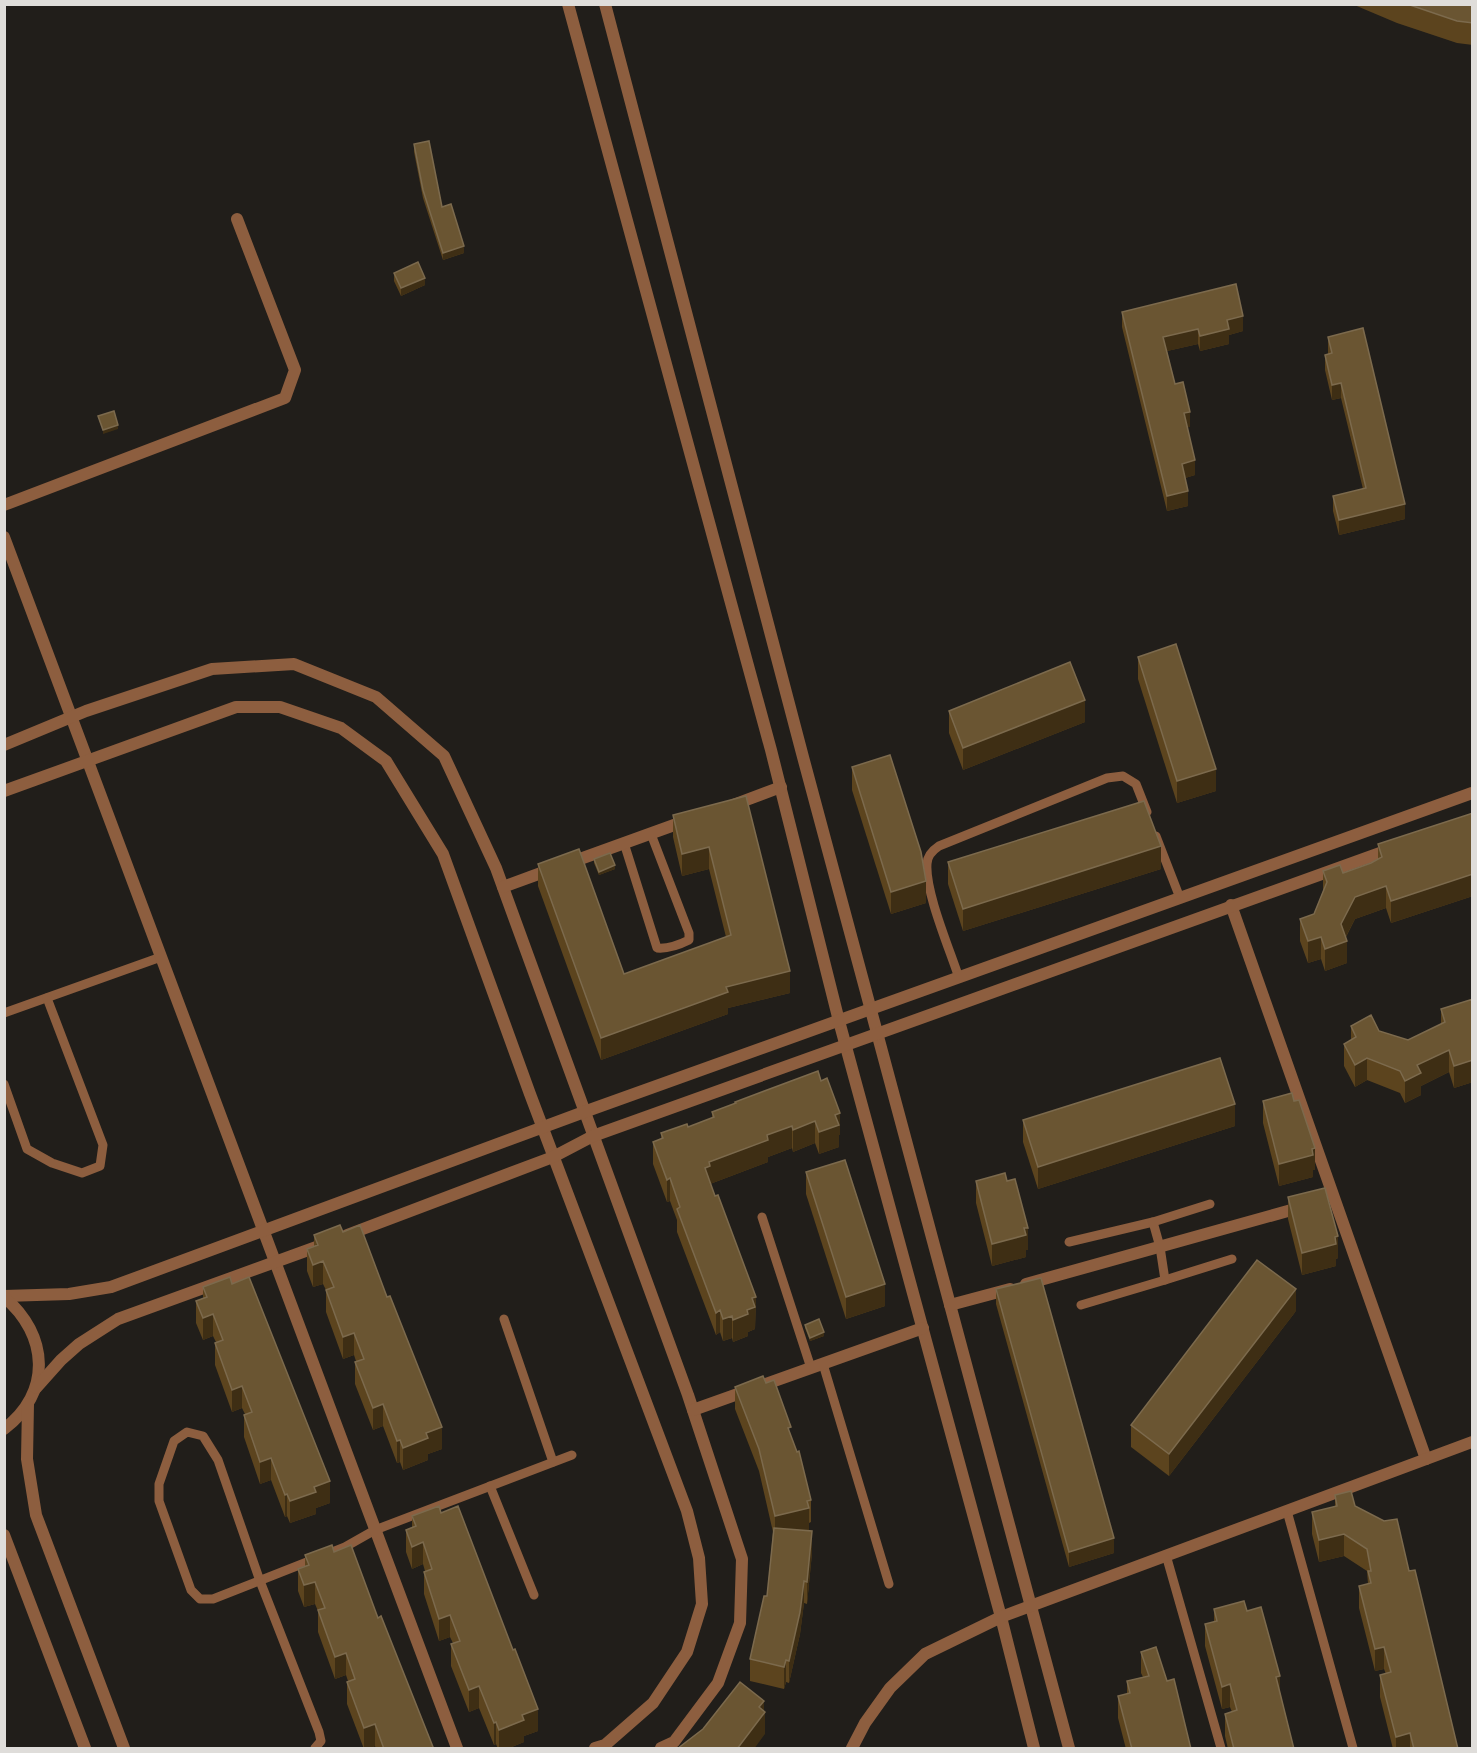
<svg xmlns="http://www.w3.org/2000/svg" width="1477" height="1753" font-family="'DM Sans',sans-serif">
  <rect width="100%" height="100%" fill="#211e1a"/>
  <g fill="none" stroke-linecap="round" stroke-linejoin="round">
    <g stroke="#8d5e3f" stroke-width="9">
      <polyline points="1156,836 1180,898"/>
      <path d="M 624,843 L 657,948 C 668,949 679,945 689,940 L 689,933 L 651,834"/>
      <path d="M 959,978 C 950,950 925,892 927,864 C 927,856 933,850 939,846 L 1107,778 L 1123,776 L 1136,784 L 1147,812"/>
      <polyline points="4,1013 161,957"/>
      <polyline points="4,1084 27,1149 52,1163 82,1173 100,1166 103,1145 47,998"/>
      <polyline points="762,1217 811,1368"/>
      <polyline points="1069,1242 1153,1222"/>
      <polyline points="1165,1280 1232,1259"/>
      <polyline points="1081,1305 1165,1280 1160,1247 1153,1222 1210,1204"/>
      <polyline points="504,1319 553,1462"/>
      <polyline points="823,1364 889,1584"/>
      <polyline points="490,1486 534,1595"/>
      <polyline points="1287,1511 1353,1748"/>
      <polyline points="1166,1555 1221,1748"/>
      <polyline points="315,1748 321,1741 319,1732 260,1581 218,1460 203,1436 187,1432 174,1441 159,1484 159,1501 191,1590 200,1599 213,1599 345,1547 375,1530 572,1455"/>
    </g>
    <g stroke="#8d5e3f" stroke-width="12">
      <polyline points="568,4 771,750 839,1021 1001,1617 1034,1748"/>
      <polyline points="605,4 803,757 1069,1748"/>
      <polyline points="4,505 285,398 295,370 237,219"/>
      <polyline points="4,537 457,1748"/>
      <polyline points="4,745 86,711 212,669 294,664 376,697 444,756 496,868 688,1395 742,1559 740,1623 718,1683 674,1742 661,1748"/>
      <polyline points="4,791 236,707 280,707 341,728 386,761 443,854 530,1094 687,1511 699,1558 702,1604 687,1652 653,1703 605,1745 595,1748"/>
      <polyline points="733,805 781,787"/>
      <polyline points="569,863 688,820"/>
      <polyline points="503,887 552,869"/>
      <polyline points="1231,905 1426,1459"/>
      <polyline points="347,1235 553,1157 593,1136 1394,848"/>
      <polyline points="1026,1284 1302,1207"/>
      <polyline points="4,1296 69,1294 111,1287 584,1112 1472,793"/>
      <path d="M 4,1297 C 49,1335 52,1393 4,1429"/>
      <polyline points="950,1305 1010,1289"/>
      <polyline points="36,1388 61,1360 79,1344 118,1319 322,1245"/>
      <polyline points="28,1404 27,1459 36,1515 124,1748"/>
      <polyline points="693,1410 923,1328"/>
      <polyline points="4,1535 85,1748"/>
      <polyline points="852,1748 865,1723 890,1688 925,1654 1001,1617 1472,1442"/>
    </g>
  </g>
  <g fill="#5c441e">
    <polygon points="1352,4 1473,4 1473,45 1457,43 1397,23"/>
    <polygon points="414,144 442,207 464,253 443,260 423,198 414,152"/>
    <polygon points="394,273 425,285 401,296 394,281"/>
    <polygon points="1122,312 1243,331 1229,335 1229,344 1200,351 1198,344 1167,351 1175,384 1190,427 1187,427 1195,475 1185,478 1188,506 1167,511 1122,327"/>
    <polygon points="1328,337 1405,519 1339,535 1333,511 1333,496 1363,489 1341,398 1332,400 1325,370 1325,355 1328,354"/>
    <polygon points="1138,657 1216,791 1177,803 1138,679"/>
    <polygon points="949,711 1085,722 963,770 949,733"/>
    <polygon points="852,767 926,903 891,914 852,790"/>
    <polygon points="746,796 790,993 728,1008 728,1014 601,1060 538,886 538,864 624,974 726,937 709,869 682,876 673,837 673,815"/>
    <polygon points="1473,813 1473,896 1391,923 1386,908 1355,919 1346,937 1347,963 1325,971 1321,959 1308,963 1300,941 1300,919 1314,914 1323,891 1323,871 1343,873 1371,863 1378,859 1378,844"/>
    <polygon points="594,859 615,869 599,875 594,863"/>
    <polygon points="948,862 1161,869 963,931 948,884"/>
    <polygon points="1473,999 1473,1082 1454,1088 1449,1072 1421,1086 1421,1095 1405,1103 1400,1093 1367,1080 1355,1087 1344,1066 1344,1044 1351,1040 1351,1026 1379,1031 1408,1040 1441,1024 1441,1009"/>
    <polygon points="818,1071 840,1135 839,1135 839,1147 819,1154 815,1143 793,1152 792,1148 768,1157 768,1162 710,1184 756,1297 755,1329 748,1332 748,1336 733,1342 732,1338 723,1341 720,1332 716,1335 677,1232 677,1220 670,1201 667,1202 653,1164 653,1142 661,1139 661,1133 688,1127 712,1118 712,1112 735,1104 735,1102"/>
    <polygon points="1263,1101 1315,1170 1313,1170 1313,1177 1279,1186 1263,1123"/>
    <polygon points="1023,1120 1235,1126 1038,1189 1023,1142"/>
    <polygon points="806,1172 885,1306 846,1319 806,1194"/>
    <polygon points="976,1181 1028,1250 1026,1250 1026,1257 992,1266 976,1203"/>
    <polygon points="1288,1197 1338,1258 1336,1259 1336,1266 1302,1275 1288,1219"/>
    <polygon points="314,1235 442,1449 428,1454 428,1460 403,1470 400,1462 397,1463 383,1426 373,1430 355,1384 355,1362 356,1361 354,1355 343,1359 326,1312 326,1290 323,1284 313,1287 307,1271 307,1249 314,1246"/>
    <polygon points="232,1284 330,1503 316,1508 316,1514 290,1523 287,1516 285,1517 271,1480 260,1484 244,1437 244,1415 245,1414 242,1408 232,1412 215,1365 215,1343 216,1342 213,1336 203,1340 196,1323 196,1301 203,1298 203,1287"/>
    <polygon points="996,1289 1114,1553 1069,1567 996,1304"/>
    <polygon points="1296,1311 1169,1476 1131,1447 1131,1425"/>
    <polygon points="805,1325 824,1336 810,1341 805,1328"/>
    <polygon points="766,1383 791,1437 811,1500 811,1522 809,1523 809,1530 806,1531 812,1553 807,1604 804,1603 800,1634 789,1683 786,1682 784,1689 750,1681 750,1659 767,1596 773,1532 759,1471 735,1409 735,1387"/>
    <polygon points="1335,1495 1355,1506 1409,1571 1458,1749 1393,1749 1380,1697 1380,1675 1386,1674 1384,1669 1375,1671 1359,1608 1359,1586 1368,1584 1367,1571 1344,1556 1319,1562 1312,1534 1312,1512 1335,1507"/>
    <polygon points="441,1513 538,1731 524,1736 524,1742 507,1749 498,1749 496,1744 494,1745 479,1708 469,1712 451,1666 451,1644 453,1643 450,1637 439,1641 424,1594 424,1572 425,1571 423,1564 412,1569 406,1552 406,1530 412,1527 412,1516"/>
    <polygon points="334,1552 378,1618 433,1749 376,1749 375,1746 369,1749 364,1749 347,1704 347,1682 348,1681 346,1675 335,1679 318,1632 318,1611 315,1604 304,1607 298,1591 298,1569 305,1566 305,1555"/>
    <polygon points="1214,1609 1247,1611 1280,1692 1294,1749 1228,1749 1225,1736 1225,1714 1232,1712 1230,1707 1222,1709 1205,1646 1205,1624 1214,1622"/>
    <polygon points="1141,1652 1167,1681 1191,1749 1126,1749 1118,1718 1118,1696 1127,1694 1127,1681 1143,1677 1141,1673"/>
  </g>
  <g fill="#3e2e14">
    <polygon points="464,246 464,253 443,260 443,253"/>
    <polygon points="425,278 425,285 401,296 401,288"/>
    <polygon points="1243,316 1243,331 1229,335 1229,344 1200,351 1200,336 1227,320"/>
    <polygon points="1198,329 1198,344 1163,352 1163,337"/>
    <polygon points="1341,383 1341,398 1332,400 1332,385"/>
    <polygon points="1190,412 1190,427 1184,428 1184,413"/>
    <polygon points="118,425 118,429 103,434 103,430"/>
    <polygon points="1195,460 1195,475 1182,479 1182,464"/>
    <polygon points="1188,491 1188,506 1167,511 1167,496"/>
    <polygon points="1405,504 1405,519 1339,535 1339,520"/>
    <polygon points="1085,700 1085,722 963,770 963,748"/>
    <polygon points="1216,769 1216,791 1177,803 1177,781"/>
    <polygon points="1161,846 1161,869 963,931 963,909"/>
    <polygon points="709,847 709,869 682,876 682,854"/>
    <polygon points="615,865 615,869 599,875 599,872"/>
    <polygon points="1473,874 1473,896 1391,923 1391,901"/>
    <polygon points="926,881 926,903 891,914 891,892"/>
    <polygon points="1386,886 1386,908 1355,919 1343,942 1347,941 1347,963 1325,971 1325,949 1341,924 1355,897"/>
    <polygon points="1321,937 1321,959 1308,963 1308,941"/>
    <polygon points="790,971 790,993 728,1008 728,1014 601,1060 601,1038 726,987"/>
    <polygon points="1449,1050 1449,1072 1421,1086 1421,1095 1405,1103 1405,1081 1417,1065"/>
    <polygon points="1367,1058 1367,1080 1355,1087 1355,1065"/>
    <polygon points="1473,1060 1473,1082 1454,1088 1454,1066"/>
    <polygon points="1235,1104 1235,1126 1038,1189 1038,1167"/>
    <polygon points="840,1113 840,1135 839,1135 839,1147 819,1154 819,1132 835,1115"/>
    <polygon points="815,1121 815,1143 793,1152 793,1130"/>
    <polygon points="792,1126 792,1148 768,1157 768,1162 710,1184 705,1168 709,1162 767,1135"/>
    <polygon points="1315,1148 1315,1170 1313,1170 1313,1177 1279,1186 1279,1164"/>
    <polygon points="670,1178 670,1201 667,1202 667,1180"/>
    <polygon points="1024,1228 1028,1228 1028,1250 1026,1250 1026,1257 992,1266 992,1244"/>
    <polygon points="1338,1236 1338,1258 1336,1259 1336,1266 1302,1275 1302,1253"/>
    <polygon points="323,1261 323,1284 313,1287 313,1265"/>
    <polygon points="885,1284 885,1306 846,1319 846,1297"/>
    <polygon points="1296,1289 1296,1311 1169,1476 1169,1454"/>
    <polygon points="756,1297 755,1329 748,1332 748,1336 733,1342 733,1320 752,1298"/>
    <polygon points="720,1310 720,1332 716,1335 716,1313"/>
    <polygon points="213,1314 213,1336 203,1340 203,1318"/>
    <polygon points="732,1316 732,1338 723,1341 723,1319"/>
    <polygon points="824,1332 824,1336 810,1341 810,1338"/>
    <polygon points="354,1333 354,1355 343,1359 343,1337"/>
    <polygon points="242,1386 242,1408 232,1412 232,1390"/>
    <polygon points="383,1404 383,1426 373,1430 373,1408"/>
    <polygon points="442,1427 442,1449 428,1454 428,1460 403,1470 403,1448 426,1433"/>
    <polygon points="400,1440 400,1462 397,1463 397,1441"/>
    <polygon points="271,1458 271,1480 260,1484 260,1462"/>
    <polygon points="330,1481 330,1503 316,1508 316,1514 290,1523 290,1501 314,1487"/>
    <polygon points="287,1494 287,1516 285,1517 285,1495"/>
    <polygon points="809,1508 809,1530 775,1538 775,1516"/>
    <polygon points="812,1531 812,1553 807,1604 807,1582"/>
    <polygon points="1344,1534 1344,1556 1319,1562 1319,1540"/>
    <polygon points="1114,1538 1114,1553 1069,1567 1069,1552"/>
    <polygon points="423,1542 423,1564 412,1569 412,1547"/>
    <polygon points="804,1581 804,1603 800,1634 789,1683 789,1661"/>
    <polygon points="315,1582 315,1604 304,1607 304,1585"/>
    <polygon points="450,1615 450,1637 439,1641 439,1619"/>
    <polygon points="1384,1647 1384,1669 1375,1671 1375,1649"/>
    <polygon points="346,1653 346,1675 335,1679 335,1657"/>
    <polygon points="786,1660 786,1682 784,1689 784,1667"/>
    <polygon points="1280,1676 1280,1698 1276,1677"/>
    <polygon points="1230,1684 1230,1707 1222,1709 1222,1687"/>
    <polygon points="479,1686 479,1708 469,1712 469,1690"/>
    <polygon points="764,1701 764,1714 765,1712 765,1734 754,1749 737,1749 759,1707"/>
    <polygon points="538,1709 538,1731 524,1736 524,1742 507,1749 499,1749 499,1730 522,1715"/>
    <polygon points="496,1722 496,1744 494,1745 494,1723"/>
    <polygon points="375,1724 375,1746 369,1749 364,1749 364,1728"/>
    <polygon points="1410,1733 1410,1749 1396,1749 1396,1737"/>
  </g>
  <g fill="#6a5532" stroke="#7c6a4d" stroke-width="1.5">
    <polygon points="1407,4 1473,4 1473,23 1457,21"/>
    <polygon points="429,141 442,207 451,204 464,246 443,253 423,190 414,144"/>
    <polygon points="418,262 425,278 401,288 394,273"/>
    <polygon points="1236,284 1243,316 1227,320 1229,329 1200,336 1198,329 1163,337 1175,384 1183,382 1190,412 1184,413 1195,460 1182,464 1188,491 1167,496 1122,312"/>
    <polygon points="1363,328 1405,504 1339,520 1333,496 1366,488 1341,383 1332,385 1325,355 1332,353 1328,337"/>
    <polygon points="114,411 118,425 103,430 98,416"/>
    <polygon points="1176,644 1216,769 1177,781 1138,657"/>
    <polygon points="1070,662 1085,700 963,748 949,711"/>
    <polygon points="890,755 921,852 926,881 891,892 852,767"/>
    <polygon points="746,796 790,971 726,987 728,992 601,1038 538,864 579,849 624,974 731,935 709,847 682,854 673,815"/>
    <polygon points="1144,801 1161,846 963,909 948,862"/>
    <polygon points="1473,813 1473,874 1391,901 1386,886 1355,897 1341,924 1347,941 1325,949 1321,937 1308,941 1300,919 1314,914 1327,882 1323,871 1340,865 1343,873 1371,863 1382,857 1378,844"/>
    <polygon points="610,853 615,865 599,872 594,859"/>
    <polygon points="1473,999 1473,1060 1454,1066 1449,1050 1417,1065 1421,1073 1405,1081 1400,1071 1367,1058 1355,1065 1344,1044 1356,1037 1351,1026 1371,1015 1379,1031 1408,1040 1445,1022 1441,1009"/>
    <polygon points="1220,1058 1235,1104 1038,1167 1023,1120"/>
    <polygon points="818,1071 821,1081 827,1078 840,1113 835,1115 839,1125 819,1132 815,1121 793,1130 792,1126 767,1135 768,1140 709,1162 710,1166 705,1168 715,1196 718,1195 756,1297 752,1298 755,1307 747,1310 748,1314 733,1320 732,1316 723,1319 720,1310 716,1313 677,1209 680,1207 670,1178 667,1180 653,1142 663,1138 661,1133 687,1124 688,1127 714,1117 712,1112 736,1103 735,1102"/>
    <polygon points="1292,1093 1294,1101 1299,1100 1315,1148 1312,1149 1313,1155 1279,1164 1263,1101"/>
    <polygon points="845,1160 885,1284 846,1297 806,1172"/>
    <polygon points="1005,1173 1007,1181 1015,1179 1028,1228 1024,1228 1026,1235 992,1244 976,1181"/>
    <polygon points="1325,1188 1338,1236 1335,1237 1336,1244 1302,1253 1288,1197"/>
    <polygon points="340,1225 343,1232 360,1225 387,1297 390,1296 442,1427 426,1433 428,1438 403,1448 400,1440 397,1441 383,1404 373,1408 355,1362 364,1359 354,1333 343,1337 326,1290 334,1287 323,1261 313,1265 307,1249 318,1245 314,1235"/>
    <polygon points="1257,1260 1296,1289 1169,1454 1131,1425"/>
    <polygon points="230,1277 232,1284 249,1277 330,1481 314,1487 316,1492 290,1501 287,1494 285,1495 271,1458 260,1462 244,1415 252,1412 242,1386 232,1390 215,1343 223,1340 213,1314 203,1318 196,1301 207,1297 203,1287"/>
    <polygon points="1041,1278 1114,1538 1069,1552 996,1289"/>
    <polygon points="819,1319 824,1332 810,1338 805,1325"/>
    <polygon points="763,1376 766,1383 774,1380 791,1427 788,1428 797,1452 799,1451 811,1500 807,1501 809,1508 775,1516 759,1449 735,1387"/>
    <polygon points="1351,1491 1355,1506 1384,1521 1397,1519 1409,1571 1415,1570 1458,1749 1414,1749 1410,1733 1396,1737 1380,1675 1391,1672 1384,1647 1375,1649 1359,1586 1371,1583 1368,1571 1371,1571 1367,1549 1344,1534 1319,1540 1312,1512 1337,1506 1335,1495"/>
    <polygon points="439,1506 441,1513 458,1506 513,1650 515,1649 538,1709 522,1715 524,1720 499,1730 496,1722 494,1723 479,1686 469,1690 451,1644 460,1641 450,1615 439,1619 424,1572 432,1569 423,1542 412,1547 406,1530 416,1526 412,1516"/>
    <polygon points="774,1528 812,1531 807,1582 804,1581 800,1612 789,1661 786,1660 784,1667 750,1659 764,1596 767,1596"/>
    <polygon points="332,1545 334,1552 351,1545 378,1618 381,1616 433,1747 430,1749 384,1749 375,1724 364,1728 347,1682 355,1679 346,1653 335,1657 318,1610 325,1608 315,1582 304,1585 298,1569 309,1565 305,1555"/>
    <polygon points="1244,1601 1247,1611 1261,1607 1280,1676 1276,1677 1294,1749 1234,1749 1225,1714 1237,1710 1230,1684 1222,1687 1205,1624 1217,1621 1214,1609"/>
    <polygon points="1156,1647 1167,1681 1174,1679 1191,1749 1132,1749 1118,1696 1130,1693 1127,1681 1149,1676 1141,1652"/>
    <polygon points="740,1682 764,1701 759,1707 765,1712 737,1749 677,1749 703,1729"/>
  </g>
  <rect width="1477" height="1753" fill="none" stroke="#dfddda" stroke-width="12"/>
</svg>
